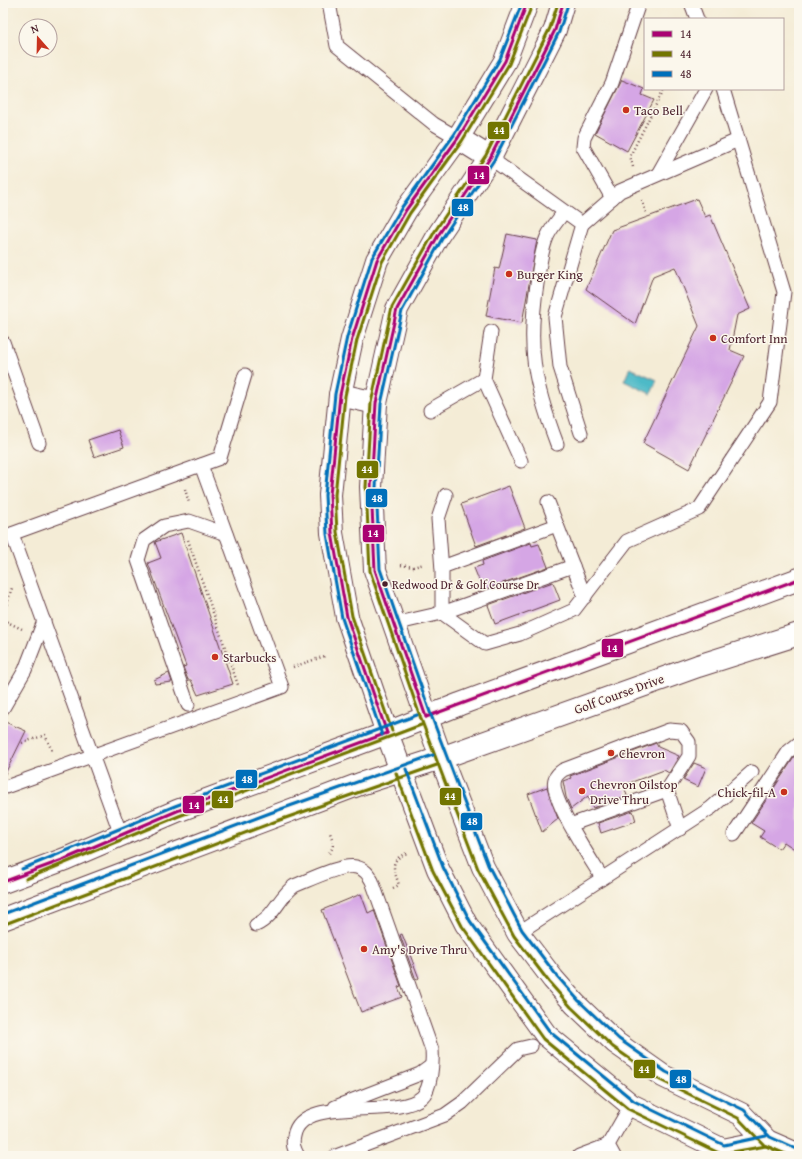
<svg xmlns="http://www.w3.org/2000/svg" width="802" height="1159" font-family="'Gentium Book Plus',serif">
  <rect width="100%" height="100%" fill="#fbf7ec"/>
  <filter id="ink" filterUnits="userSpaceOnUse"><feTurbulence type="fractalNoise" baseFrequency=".025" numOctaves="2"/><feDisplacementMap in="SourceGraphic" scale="8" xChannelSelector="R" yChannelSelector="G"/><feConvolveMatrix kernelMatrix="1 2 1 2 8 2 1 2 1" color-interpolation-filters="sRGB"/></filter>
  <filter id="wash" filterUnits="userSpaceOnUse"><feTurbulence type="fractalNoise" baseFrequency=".012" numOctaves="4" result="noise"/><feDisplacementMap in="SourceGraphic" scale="16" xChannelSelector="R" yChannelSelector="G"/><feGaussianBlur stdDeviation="0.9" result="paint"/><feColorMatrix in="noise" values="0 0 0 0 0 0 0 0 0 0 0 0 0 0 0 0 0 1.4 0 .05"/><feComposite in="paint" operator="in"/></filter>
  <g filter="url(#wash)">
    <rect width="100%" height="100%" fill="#f4ecd6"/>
    <polygon fill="#4dbac7" stroke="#4c6c79" points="630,368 657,380 651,394 624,381"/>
    <g id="blocks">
      <g fill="#d5a6e5">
        <polygon points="622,80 644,89 642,95 654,100 627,151 595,133"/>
        <polygon points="697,199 705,217 710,215 750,309 737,315 730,350 744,356 689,469 643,443 699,326 675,267 653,276 635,324 586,289 612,230"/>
        <polygon points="507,234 537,240 522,323 486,316 495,268 499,269"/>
        <polygon points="118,430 124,447 94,457 88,440"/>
        <polygon points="509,486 525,528 476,546 461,504"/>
        <polygon points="181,533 233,684 198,695 191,680 188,680 183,667 186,666 148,563 161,558 155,542"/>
        <polygon points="531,543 532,546 539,544 548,567 483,590 474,568 483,565 482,561"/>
        <polygon points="553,582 560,600 495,624 488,605"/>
        <polygon points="169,673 172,682 155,684 154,680"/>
        <polygon points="3,721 26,731 3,778"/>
        <polygon points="656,743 658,747 679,756 669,773 664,770 624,785 627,796 593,808 588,796 571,809 566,797 563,781 571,778 570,776"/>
        <polygon points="799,753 799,852 784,842 779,849 760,837 764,831 751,823 795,756"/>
        <polygon points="694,763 706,768 698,787 683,780"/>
        <polygon points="547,787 558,819 542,832 528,794"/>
        <polygon points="633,811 636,821 601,833 598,823"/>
        <polygon points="361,894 368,913 374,910 401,986 398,987 402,997 361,1012 322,910"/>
        <polygon points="402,934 419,978 416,980 400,935"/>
      </g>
    </g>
  </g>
  <g filter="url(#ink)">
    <use href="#blocks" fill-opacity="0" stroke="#643e45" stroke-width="1"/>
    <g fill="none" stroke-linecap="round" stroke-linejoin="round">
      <defs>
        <g id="service">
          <polyline points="329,3 337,46 434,124 458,138"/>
          <polyline points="691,3 697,19"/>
          <polyline points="490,158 582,224 555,317 560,367 581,433"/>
          <polyline points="658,174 706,89"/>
          <polyline points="612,198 583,147 584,138 612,83 639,3"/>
          <polyline points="582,224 620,191 738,140"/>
          <polyline points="491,332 484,379 521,461"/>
          <polyline points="3,342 39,443"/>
          <polyline points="430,410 484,379"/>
          <path d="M 557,444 C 534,383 527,349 537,284 C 539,269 541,251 547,237 C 551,228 559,219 564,212"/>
          <polyline points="446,495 438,519 442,570 442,613 573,566"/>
          <polyline points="548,502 585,597"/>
          <polyline points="12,534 121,835"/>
          <polyline points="3,537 220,458 245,375"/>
          <polyline points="442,567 557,525"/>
          <polyline points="394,624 442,613 485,644 520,634 574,610 627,541 699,509 770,402 784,292 723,89"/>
          <polyline points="188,705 138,560 144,540 164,526 189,521 226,534"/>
          <polyline points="3,708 25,670 44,621"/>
          <polyline points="3,788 282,687 201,465"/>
          <polyline points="667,790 680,829"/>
          <path d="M 570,825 L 667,790 L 689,756 L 689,742 L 681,731 L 669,730 L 563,770 C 560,772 556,776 555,779 C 548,796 592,861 602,878"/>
          <polyline points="734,834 789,751 799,743"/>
          <path d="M 256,925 C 275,916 278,898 294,886 C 307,881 343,863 356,867 C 365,869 368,874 372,881 L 432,1050 C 433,1062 431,1089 422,1097 C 396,1121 301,1093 294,1136 C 292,1144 294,1149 298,1156"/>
          <polyline points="518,933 711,808 752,772"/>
          <polyline points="335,1107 420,1074 431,1066"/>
          <polyline points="336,1156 445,1115 462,1103 518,1049 531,1046"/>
          <polyline points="579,1156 608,1145"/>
          <polyline points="614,1156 608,1145 631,1105"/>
        </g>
        <g id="tertiary">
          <polyline points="458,138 490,158"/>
          <polyline points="340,395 376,403"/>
          <polyline points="3,882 65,859 177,811 387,733 347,617 332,533 330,495 340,395 352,339 377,260 406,210 458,138 505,61 527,3"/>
          <polyline points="3,919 360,784 441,758 375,570 371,487 376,403 397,309 439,234 490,158 555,30 563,3"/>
        </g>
        <g id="primary">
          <polyline points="799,634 698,666 441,758 483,867 518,933 553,979 575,1004 616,1043 663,1076 741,1114 767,1141 799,1155"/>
          <polyline points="767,1141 723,1150 631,1105 546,1035 466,924 438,869 387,733 460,704 799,579"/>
        </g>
      </defs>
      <use href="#service" stroke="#643e45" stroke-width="15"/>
      <use href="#tertiary" stroke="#643e45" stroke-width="24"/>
      <use href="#primary" stroke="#643e45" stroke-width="24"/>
      <g stroke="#643e45" stroke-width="2.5" stroke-dasharray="1 3" stroke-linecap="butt">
        <polyline points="633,167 630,156 664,89"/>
        <polyline points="642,200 646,213"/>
        <polyline points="185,489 189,503"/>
        <polyline points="188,540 238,685"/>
        <polyline points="401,565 413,567 424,564"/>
        <polyline points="3,616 12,588"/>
        <polyline points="3,620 22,629"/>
        <polyline points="293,667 325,656"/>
        <polyline points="22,743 45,735 53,753"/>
        <path d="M 329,853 C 335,847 333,841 330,833"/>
        <path d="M 393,888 L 399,885 C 394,869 388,861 407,853"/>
      </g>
      <use href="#service" stroke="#fff" stroke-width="13"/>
      <use href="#tertiary" stroke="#fff" stroke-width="22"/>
      <use href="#primary" stroke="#fff" stroke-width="22"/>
      <defs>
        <g id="bus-1">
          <polyline points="426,717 375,570 371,487 376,403 397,309 439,234 490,158 555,30 563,3"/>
          <polyline points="426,717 799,579"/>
          <polyline points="387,733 347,617 332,533 330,495 340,395 352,339 377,260 406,210 458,138 505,61 527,3"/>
          <polyline points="3,882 65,859 177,811 387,733"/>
        </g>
        <g id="bus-2">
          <polyline points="558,3 550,28 486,155 435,231 392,307 371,403 366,487 370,571 421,719 478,869 514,936 549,982 571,1007 613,1047 660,1080 738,1118 764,1145 789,1156"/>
          <polyline points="392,731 352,616 337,532 335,495 345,396 357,340 382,262 410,213 462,141 509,64 532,5"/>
          <polyline points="396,773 433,871 462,926 543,1039 628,1109 721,1154 766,1146 790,1156"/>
          <polyline points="26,879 179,816 421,725"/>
          <polyline points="5,924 274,822 437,765"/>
        </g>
        <g id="bus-3">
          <polyline points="568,4 559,32 494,160 443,237 402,311 381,404 376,487 380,569 431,715 488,865 522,930 557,976 579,1001 619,1039 666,1072 744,1110 770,1137 799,1150"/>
          <polyline points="382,735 342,618 327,534 325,495 335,394 347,337 372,258 402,207 454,135 500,59 522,3"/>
          <polyline points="406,769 443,867 470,921 550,1032 634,1101 724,1145 766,1136"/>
          <polyline points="22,869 175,806 417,715"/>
          <polyline points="3,914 270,813 433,755"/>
        </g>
      </defs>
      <use href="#bus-1" stroke="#fbf7ec" stroke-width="6"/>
      <use href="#bus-2" stroke="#fbf7ec" stroke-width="6"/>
      <use href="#bus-3" stroke="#fbf7ec" stroke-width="6"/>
      <use href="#bus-1" stroke="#a90272" stroke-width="3"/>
      <use href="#bus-2" stroke="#727501" stroke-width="3"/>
      <use href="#bus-3" stroke="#006fba" stroke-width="3"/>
    </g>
  </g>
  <g fill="#c8321e" stroke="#fbf7ec" stroke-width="1.5">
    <circle cx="626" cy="110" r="4"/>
    <circle cx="509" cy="274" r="4"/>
    <circle cx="713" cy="338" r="4"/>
    <circle cx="215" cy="657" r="4"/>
    <circle cx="611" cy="753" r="4"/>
    <circle cx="582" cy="791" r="4"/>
    <circle cx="784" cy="792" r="4"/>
    <circle cx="364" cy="949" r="4"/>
  </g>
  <circle fill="#4a1f2b" stroke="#fbf7ec" stroke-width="1.5" cx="385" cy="584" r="3.5"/>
  <g text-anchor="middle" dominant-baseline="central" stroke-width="3" stroke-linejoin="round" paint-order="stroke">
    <g font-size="12" fill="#4a1f2b" stroke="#fbf7ec" text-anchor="start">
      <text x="392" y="584">Redwood Dr &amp; Golf Course Dr</text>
    </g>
    <g font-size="13" fill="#4a1f2b" stroke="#fbf7ec" text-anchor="start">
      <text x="634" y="110">Taco Bell</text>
      <text x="517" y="274">Burger King</text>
      <text x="721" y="338">Comfort Inn</text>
      <text x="223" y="657">Starbucks</text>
      <text x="619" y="753">Chevron</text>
      <text x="590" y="784">Chevron Oilstop<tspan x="590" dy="15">Drive Thru</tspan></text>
      <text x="776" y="792" text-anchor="end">Chick-fil-A</text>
      <text x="372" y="949">Amy's Drive Thru</text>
    </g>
    <g font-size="13" fill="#4a1f2b" stroke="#fbf7ec">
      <text transform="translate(619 694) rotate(-20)">Golf Course Drive</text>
    </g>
  </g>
  <g stroke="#fbf7ec" stroke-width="1.5">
    <rect x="487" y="121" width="23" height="19" rx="4" fill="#727501"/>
    <rect x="467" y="165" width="23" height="20" rx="4" fill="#a90272"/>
    <rect x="451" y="198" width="23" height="19" rx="4" fill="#006fba"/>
    <rect x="356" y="460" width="23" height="19" rx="4" fill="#727501"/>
    <rect x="365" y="488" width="23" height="20" rx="4" fill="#006fba"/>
    <rect x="362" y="524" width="23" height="19" rx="4" fill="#a90272"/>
    <rect x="601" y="638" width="23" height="20" rx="4" fill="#a90272"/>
    <rect x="235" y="769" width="23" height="20" rx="4" fill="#006fba"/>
    <rect x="439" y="787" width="23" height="19" rx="4" fill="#727501"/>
    <rect x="211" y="790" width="23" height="19" rx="4" fill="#727501"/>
    <rect x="182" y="795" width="23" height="19" rx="4" fill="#a90272"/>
    <rect x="460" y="812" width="23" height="19" rx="4" fill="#006fba"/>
    <rect x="633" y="1059" width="23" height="20" rx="4" fill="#727501"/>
    <rect x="669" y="1069" width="23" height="20" rx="4" fill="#006fba"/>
  </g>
  <g font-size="11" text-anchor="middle" font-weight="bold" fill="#fff">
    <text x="499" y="134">44</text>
    <text x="479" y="179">14</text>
    <text x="463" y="211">48</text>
    <text x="367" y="473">44</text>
    <text x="377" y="502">48</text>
    <text x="373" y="537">14</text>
    <text x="612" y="652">14</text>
    <text x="247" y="783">48</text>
    <text x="450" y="800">44</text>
    <text x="223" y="803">44</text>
    <text x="194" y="809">14</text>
    <text x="472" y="825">48</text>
    <text x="644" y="1073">44</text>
    <text x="681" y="1083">48</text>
  </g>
  <rect width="802" height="1159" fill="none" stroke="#fbf7ec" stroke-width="16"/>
  <rect x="644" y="18" width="140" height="72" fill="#fbf7ec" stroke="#b4a19f"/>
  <rect x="652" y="31" width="20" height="6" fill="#a90272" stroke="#b4a19f"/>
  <text x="680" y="38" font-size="12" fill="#4a1f2b">14</text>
  <rect x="652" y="51" width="20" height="6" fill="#727501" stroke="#b4a19f"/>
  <text x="680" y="58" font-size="12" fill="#4a1f2b">44</text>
  <rect x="652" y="71" width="20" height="6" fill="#006fba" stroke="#b4a19f"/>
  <text x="680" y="78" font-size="12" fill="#4a1f2b">48</text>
  <g transform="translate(38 38) rotate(340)"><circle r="19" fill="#fbf7ec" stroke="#b4a19f"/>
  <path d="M0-3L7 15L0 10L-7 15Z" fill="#c8321e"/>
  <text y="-6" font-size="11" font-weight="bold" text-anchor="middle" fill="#4a1f2b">N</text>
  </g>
</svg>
